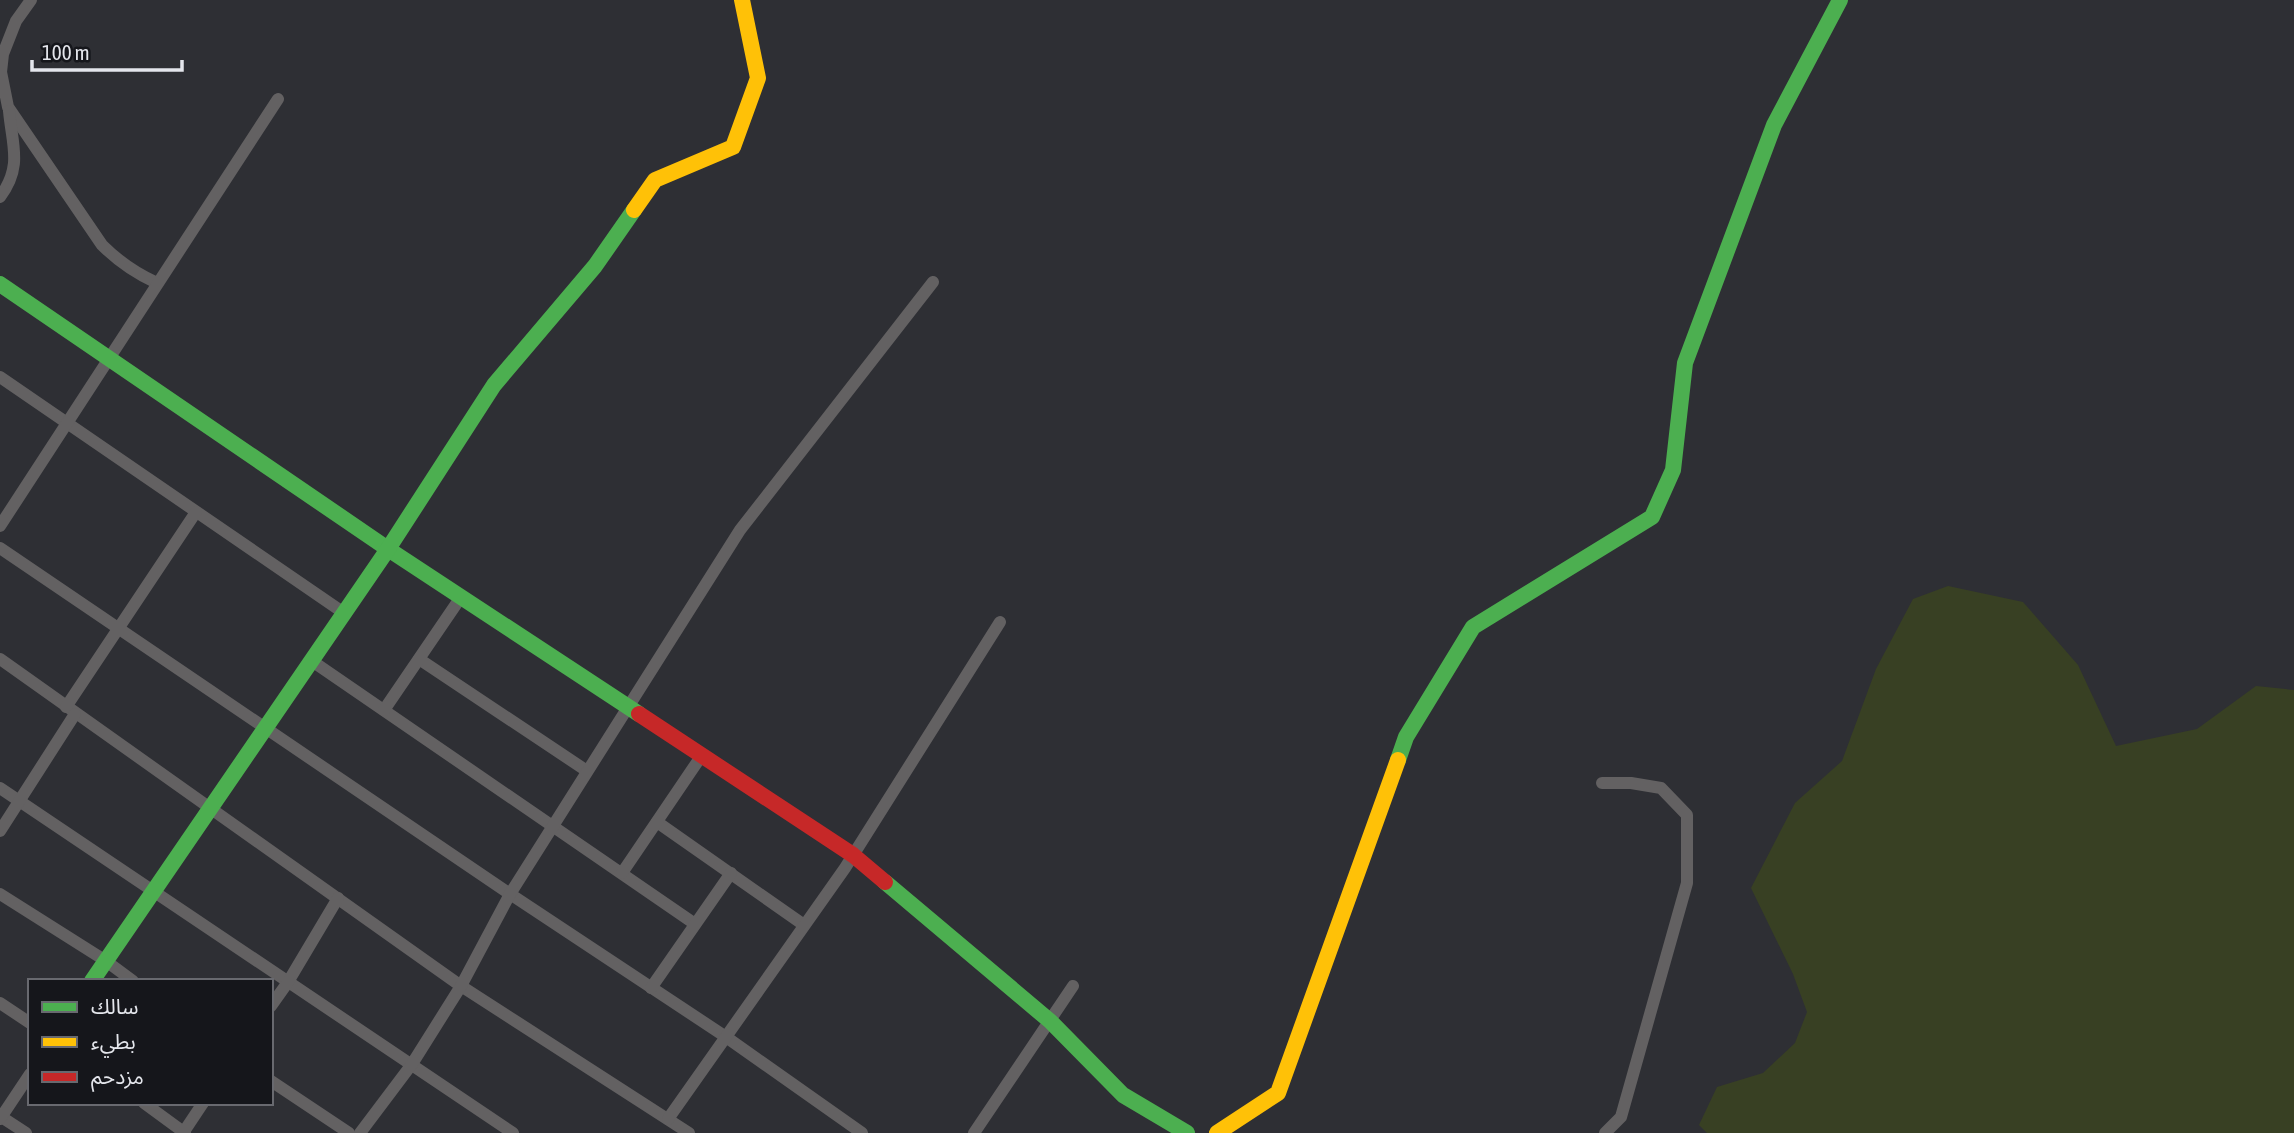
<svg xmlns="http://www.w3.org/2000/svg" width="2294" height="1133" font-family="'Asap Condensed','Noto Sans Arabic',sans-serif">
  <rect width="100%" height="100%" fill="#2e2f34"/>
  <polygon fill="#384023" points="1948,586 2023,602 2078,665 2116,746 2197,729 2256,686 2294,690 2294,1133 1707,1133 1699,1125 1717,1087 1763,1073 1795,1043 1807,1012 1793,974 1751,888 1795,803 1842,761 1876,669 1913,599"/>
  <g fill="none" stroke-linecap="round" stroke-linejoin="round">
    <g stroke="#636162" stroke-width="12">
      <path d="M 31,0 L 16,21 L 3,54 L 1,72 L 8,107 L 102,245 C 119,262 135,273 157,283"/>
      <path d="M 0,197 C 23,166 12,145 9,111"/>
      <polyline points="0,377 344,613"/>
      <polyline points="0,526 278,99"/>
      <polyline points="0,548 510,894 726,1037 862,1133"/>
      <polyline points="0,659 461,986 689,1133"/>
      <polyline points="419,659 587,771"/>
      <polyline points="312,661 695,924"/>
      <polyline points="66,707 196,512"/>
      <polyline points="384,710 461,597"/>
      <polyline points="1602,783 1631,783 1661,788 1687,815 1687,883 1621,1117 1605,1133"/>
      <polyline points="0,788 513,1133"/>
      <polyline points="657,822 804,925"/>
      <polyline points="0,831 75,714"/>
      <polyline points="622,873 702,755"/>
      <polyline points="0,894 106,961 133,981"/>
      <polyline points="651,988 731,873"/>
      <polyline points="0,1003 30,1023"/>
      <polyline points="271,1006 288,982 338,898"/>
      <polyline points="271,1081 349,1133"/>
      <polyline points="144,1103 185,1133"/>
      <polyline points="0,1116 26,1133"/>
      <polyline points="0,1119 30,1074"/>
      <polyline points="668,1119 845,868 1000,622"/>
      <polyline points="183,1133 203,1103"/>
      <polyline points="360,1133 412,1064 461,986 510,894 740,530 933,282"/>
      <polyline points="974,1133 1073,986"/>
    </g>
    <g stroke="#4caf50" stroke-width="16">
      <polyline points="0,284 388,549 639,714"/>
      <polyline points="1398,760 1406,737 1473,627 1652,517 1673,470 1685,363 1774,125 1840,0"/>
      <polyline points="885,882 1050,1021 1123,1095 1187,1133"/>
      <polyline points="92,981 388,549 494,385 595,266 634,210"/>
    </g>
    <g stroke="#ffc107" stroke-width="16">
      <polyline points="634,210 655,180 733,147 758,78 742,0"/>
      <polyline points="1217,1133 1278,1093 1398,760"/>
    </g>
    <polyline stroke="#c62828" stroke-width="16" points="639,714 853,855 885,882"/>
  </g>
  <rect x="28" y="979" width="245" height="126" fill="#15161b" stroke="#68696f" stroke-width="2"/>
  <rect x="42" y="1002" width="35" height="10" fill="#4caf50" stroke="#68696f" stroke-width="2"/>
  <text x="91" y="1014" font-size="21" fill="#e4e6ec">سالك</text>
  <rect x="42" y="1037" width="35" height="10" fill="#ffc107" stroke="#68696f" stroke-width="2"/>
  <text x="91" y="1049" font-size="21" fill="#e4e6ec">بطيء</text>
  <rect x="42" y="1072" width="35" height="10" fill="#c62828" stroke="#68696f" stroke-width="2"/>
  <text x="91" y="1084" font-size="21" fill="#e4e6ec">مزدحم</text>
  <path d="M32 60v10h150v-10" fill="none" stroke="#e4e6ec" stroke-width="3.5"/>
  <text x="42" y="60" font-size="21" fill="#e4e6ec" stroke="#15161b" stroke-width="5" paint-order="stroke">100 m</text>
</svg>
